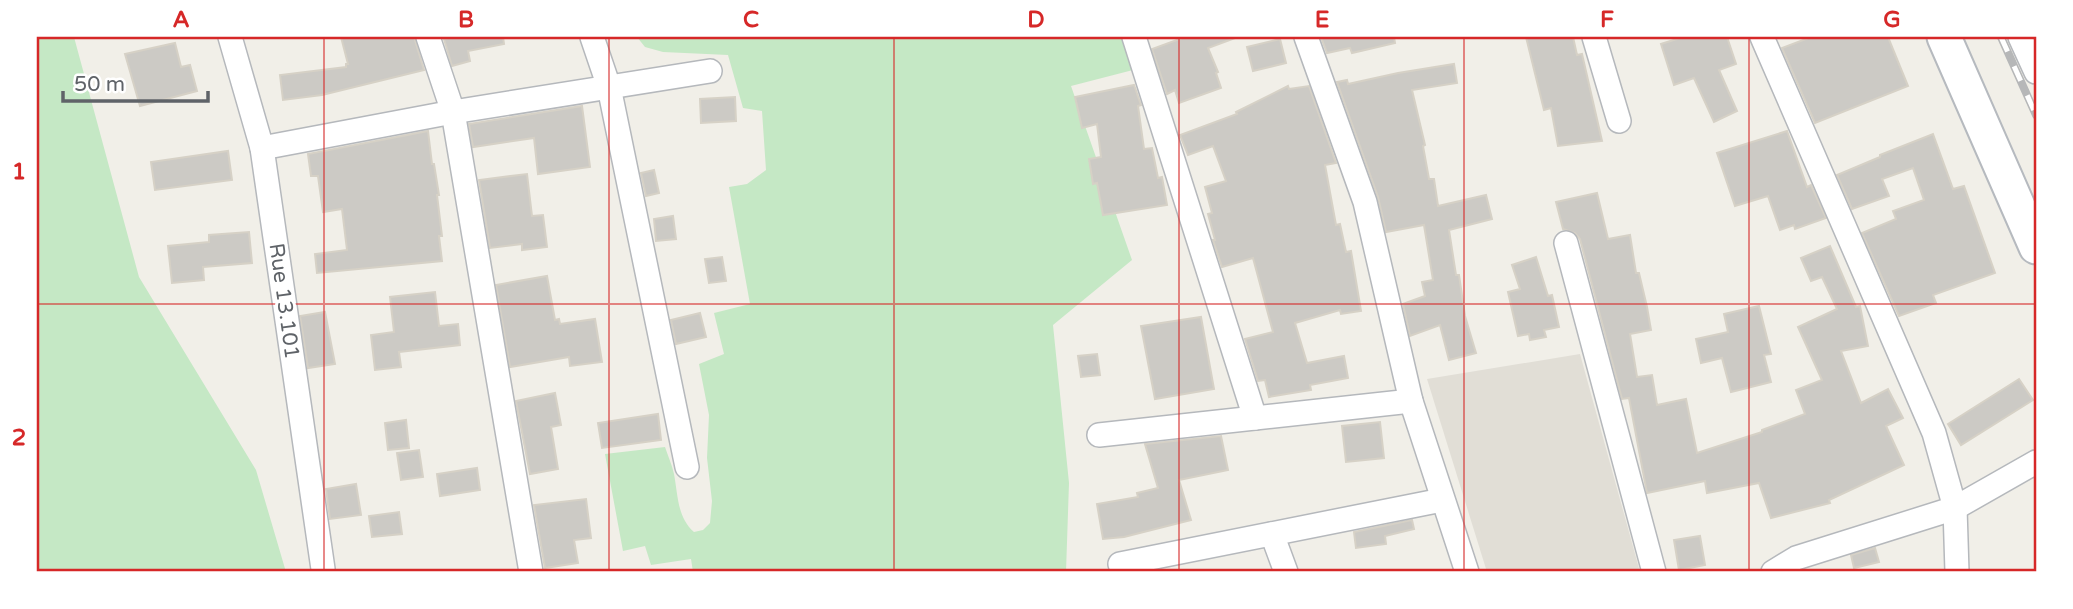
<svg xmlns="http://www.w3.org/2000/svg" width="2073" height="609" font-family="'Varela Round',sans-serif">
  <rect width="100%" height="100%" fill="#f1efe8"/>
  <polygon fill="#e1ded6" points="1580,354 1640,572 1487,572 1427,379"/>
  <g fill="#c5e8c5">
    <polygon points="37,37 74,37 139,277 256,470 286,572 37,572"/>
    <path d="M 637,37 L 1126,37 L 1133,70 L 1071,86 L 1132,260 L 1053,325 L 1069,483 L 1066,572 L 693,572 L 691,559 L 651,565 L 645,546 L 623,551 L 605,454 L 665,447 C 668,456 672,465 674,474 C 678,495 677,517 694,532 L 703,530 L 710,523 L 712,501 L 707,458 L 709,415 L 699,364 L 724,354 L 714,313 L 750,304 L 729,187 L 747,184 L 766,170 L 762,111 L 743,108 L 728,55 L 663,52 L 645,47 Z"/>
  </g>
  <g fill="#cccac5" stroke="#d6d1c6" stroke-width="2">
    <polygon points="341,37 414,37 424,70 322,95 283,100 280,75 346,67 346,64 348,64"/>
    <polygon points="453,37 503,37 504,44 468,51 470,61 452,66 444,39"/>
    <polygon points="1185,37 1235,38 1208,48 1218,72 1216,73 1221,88 1179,103 1175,90 1167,94 1152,49"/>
    <polygon points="1321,37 1394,37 1395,43 1352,53 1350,48 1327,53"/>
    <polygon points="1526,37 1573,37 1577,55 1582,54 1602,141 1558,146 1551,108 1544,110"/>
    <polygon points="1683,37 1727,37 1736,64 1719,70 1737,111 1714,122 1694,78 1674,85 1661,44"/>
    <polygon points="1811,37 1888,37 1908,86 1815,123 1782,48"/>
    <polygon points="1280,39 1286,63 1253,71 1247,47"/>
    <polygon points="175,43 181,67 190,65 197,91 140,106 125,54"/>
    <polygon points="1454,64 1457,83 1412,90 1425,145 1423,146 1429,179 1434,179 1438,206 1486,195 1492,219 1449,230 1456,275 1459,275 1465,316 1476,353 1449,360 1440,325 1410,336 1403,304 1425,296 1422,282 1433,280 1424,225 1386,232 1378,197 1337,82 1347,80 1348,84 1398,73"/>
    <polygon points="1134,85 1141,105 1138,106 1144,149 1152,148 1158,178 1162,177 1167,205 1103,215 1097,183 1093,184 1089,159 1101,157 1097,124 1082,128 1075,97"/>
    <polygon points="1288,86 1289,89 1309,86 1336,163 1325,165 1336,225 1340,224 1346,252 1351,251 1361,311 1341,314 1340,310 1295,323 1307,363 1344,356 1348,378 1310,385 1311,390 1269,397 1265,380 1258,381 1245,339 1273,332 1253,258 1222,267 1213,240 1215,240 1208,214 1212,213 1205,187 1226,181 1213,146 1188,155 1180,135 1237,114 1236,112"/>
    <polygon points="735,97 736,121 701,123 700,99"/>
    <polygon points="582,106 590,167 538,174 534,138 473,147 469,124"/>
    <polygon points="428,131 432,164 434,164 439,195 437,195 442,236 439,236 442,261 317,273 315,254 347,250 342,209 323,212 318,176 311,176 308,154"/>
    <polygon points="1787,131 1807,187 1811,185 1826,218 1795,229 1794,225 1780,230 1768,196 1735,206 1717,153"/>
    <polygon points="1933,134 1953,189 1964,186 1995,273 1933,295 1936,303 1899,316 1862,233 1896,219 1893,211 1924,200 1913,168 1882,179 1889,196 1852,209 1837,175 1880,157 1880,155"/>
    <polygon points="228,151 232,180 155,190 151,162"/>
    <polygon points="654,170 659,193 646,196 641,173"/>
    <polygon points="527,174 532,216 543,215 547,247 522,250 522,244 490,248 479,180"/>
    <polygon points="1597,193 1608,239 1630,235 1636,273 1639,273 1647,307 1651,330 1630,334 1637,377 1652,375 1657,405 1686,399 1697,453 1762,432 1762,430 1805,414 1796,390 1822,380 1798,327 1837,309 1822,277 1811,281 1801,258 1830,246 1856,307 1860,306 1868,346 1841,351 1861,403 1888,389 1903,418 1886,426 1904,465 1829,500 1830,503 1771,518 1759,483 1707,493 1705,481 1647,493 1629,398 1622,399 1580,239 1575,233 1563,229 1556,202"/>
    <polygon points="673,216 676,239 656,241 654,219"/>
    <polygon points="249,232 252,263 203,267 204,280 172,283 168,246 209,242 209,235"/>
    <polygon points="722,257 726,281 709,283 705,259"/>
    <polygon points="1536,257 1548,296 1552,295 1559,327 1544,330 1546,337 1530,340 1529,334 1518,336 1508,292 1520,289 1512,265"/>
    <polygon points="547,276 555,320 559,319 560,324 595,319 602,362 570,366 569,357 510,367 496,285"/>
    <polygon points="435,292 439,326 458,324 460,345 399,352 401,367 375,370 371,335 394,332 390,297"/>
    <polygon points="1759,306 1771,354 1764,355 1771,382 1731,392 1722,358 1701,363 1696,339 1728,332 1724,314"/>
    <polygon points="325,312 335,364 308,368 300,316"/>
    <polygon points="700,313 706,337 676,344 671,320"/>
    <polygon points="1201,317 1214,389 1155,399 1141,326"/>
    <polygon points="1097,354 1100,375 1081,377 1078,356"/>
    <polygon points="2019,379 2033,400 1961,445 1948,424"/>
    <polygon points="555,393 561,425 551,427 558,469 530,474 516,401"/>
    <polygon points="658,414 661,440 602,448 598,423"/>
    <polygon points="406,420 409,448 388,450 385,423"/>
    <polygon points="1380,422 1384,458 1346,462 1342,426"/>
    <polygon points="1221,436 1228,470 1179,480 1191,520 1124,537 1103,539 1097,504 1138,497 1137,493 1158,488 1145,444"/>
    <polygon points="419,450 423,477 401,480 397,453"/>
    <polygon points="477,468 480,490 440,496 437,474"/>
    <polygon points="356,484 361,515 330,519 326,489"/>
    <polygon points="586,499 591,538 574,540 578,563 545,568 534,505"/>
    <polygon points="399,512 402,534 372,537 369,516"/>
    <polygon points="1412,520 1414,529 1385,536 1386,544 1356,548 1354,532"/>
    <polygon points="1700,536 1705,565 1679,570 1674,540"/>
    <polygon points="1875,548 1879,562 1854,568 1851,555"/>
  </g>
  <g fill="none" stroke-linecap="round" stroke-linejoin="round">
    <defs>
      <g id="street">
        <polyline points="230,37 262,148 323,569"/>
        <polyline points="428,37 453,112 531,572"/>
        <polyline points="592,37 609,87 687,467"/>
        <polyline points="1134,37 1255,418"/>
        <polyline points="1306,37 1365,202 1411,401 1467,572"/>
        <polyline points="1594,37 1619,121"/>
        <polyline points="1762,37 1934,433 1955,508 1957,572"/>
        <polyline points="2020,37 2036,72"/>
        <polyline points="262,148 453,112 710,71"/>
        <polyline points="1566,243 1654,572"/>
        <polyline points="1099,435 1411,401"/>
        <polyline points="1272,534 1286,572"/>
        <polyline points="1123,572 1120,564 1442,500"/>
        <polyline points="1773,572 1796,558 1955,508 2036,462"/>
      </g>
      <polyline id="secondary" points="1944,37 2036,247"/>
    </defs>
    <use href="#street" stroke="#b5b8bc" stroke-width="26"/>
    <use href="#secondary" stroke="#b6babf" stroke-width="37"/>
    <use href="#street" stroke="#fff" stroke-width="23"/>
    <use href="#secondary" stroke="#fff" stroke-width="33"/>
    <defs>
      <polyline id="rail" points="2001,37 2036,115"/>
    </defs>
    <use href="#rail" stroke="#b6b7b8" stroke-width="8"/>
    <use href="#rail" stroke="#fff" stroke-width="5" stroke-dasharray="16" stroke-linecap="butt"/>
  </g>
  <path fill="none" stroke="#d62828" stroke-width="2" stroke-opacity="0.55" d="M 324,37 L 324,572M 609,37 L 609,572M 894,37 L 894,572M 1179,37 L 1179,572M 1464,37 L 1464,572M 1749,37 L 1749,572M 37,304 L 2036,304"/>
  <g text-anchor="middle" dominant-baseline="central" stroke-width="6" stroke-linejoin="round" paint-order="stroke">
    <g font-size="21" fill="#5f6368" stroke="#fff">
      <text transform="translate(284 301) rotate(82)">Rue 13.101</text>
    </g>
  </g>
  <rect width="2073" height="609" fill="none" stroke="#ffffff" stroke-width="77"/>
  <path d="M63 91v10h145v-10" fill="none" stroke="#5f6368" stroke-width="3.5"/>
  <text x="74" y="91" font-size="21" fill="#5f6368" stroke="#ffffff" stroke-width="5" paint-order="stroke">50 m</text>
  <rect x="38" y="38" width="1997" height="532" fill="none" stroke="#d62828" stroke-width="2.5"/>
  <g font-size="23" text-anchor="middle" font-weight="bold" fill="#d62828">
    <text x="181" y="27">A</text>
    <text x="466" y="27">B</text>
    <text x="751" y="27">C</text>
    <text x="1036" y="27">D</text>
    <text x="1322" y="27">E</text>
    <text x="1607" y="27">F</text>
    <text x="1892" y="27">G</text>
    <text x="19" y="179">1</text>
    <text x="19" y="445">2</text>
  </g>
</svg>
